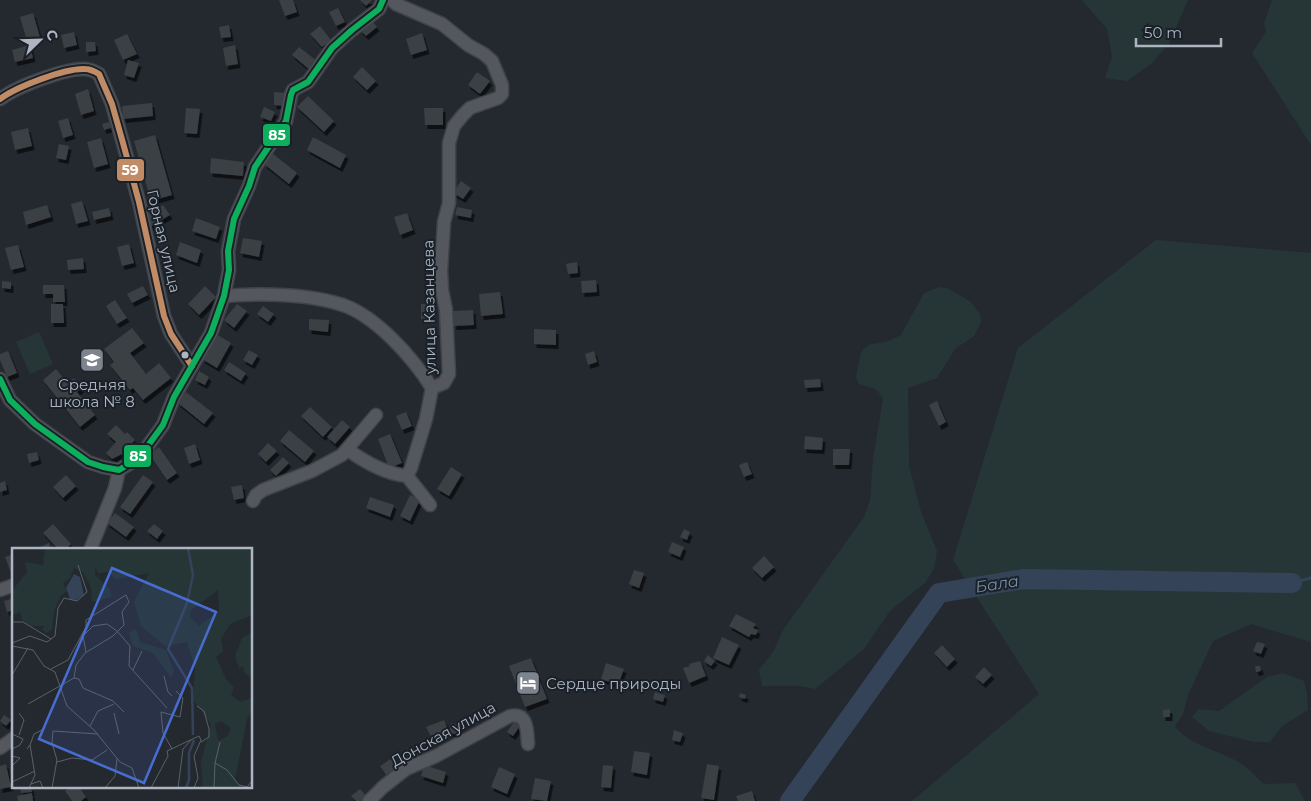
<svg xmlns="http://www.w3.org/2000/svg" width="1311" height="801" font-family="Montserrat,sans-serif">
  <defs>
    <filter id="shadow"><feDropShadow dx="2.5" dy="4" stdDeviation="0" flood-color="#0009"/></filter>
  </defs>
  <rect width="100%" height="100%" fill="#24292f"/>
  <g fill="#263637">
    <polygon points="1082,0 1188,0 1169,43 1152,63 1127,81 1105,78 1112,57 1107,29"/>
    <polygon points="1272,0 1311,0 1311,145 1252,53 1266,32 1264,23"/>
    <path d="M 1156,240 L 1311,253 L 1311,642 L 1251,624 L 1213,641 L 1188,695 L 1183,714 L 1175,726 C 1187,745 1225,752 1243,765 C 1251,770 1257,778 1264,784 L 1295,783 L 1305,801 L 912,801 L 1039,694 L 953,560 L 1018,348 Z"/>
    <path d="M 939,287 L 947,288 L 970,301 L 980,314 L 981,322 L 974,336 L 955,349 L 937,378 L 908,388 L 909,466 L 921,512 L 937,551 L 934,568 L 926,582 L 890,611 L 864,649 L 815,689 L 801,686 L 762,686 L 759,670 L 773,652 L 783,630 L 864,517 L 870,500 L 873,459 L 883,399 C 878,388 870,387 859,384 L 856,377 L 860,356 L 863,349 L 871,344 L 886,342 L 901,335 L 924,293 Z"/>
    <polygon points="39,332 53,364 30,374 16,342"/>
    <polygon points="1283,673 1304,681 1307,694 1308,710 1282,726 1270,742 1254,742 1209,731 1192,717 1199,709 1219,711 1267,677"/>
  </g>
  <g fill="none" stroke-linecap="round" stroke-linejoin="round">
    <polyline stroke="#344357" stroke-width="3" points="1292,583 1311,578"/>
    <polyline stroke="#344357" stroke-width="20" points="790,801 939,593 1024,579 1292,583"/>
  </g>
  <g fill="#3b3f44" filter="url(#shadow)">
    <polygon points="279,0 293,0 297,12 285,16"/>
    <polygon points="360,0 372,0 366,6"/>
    <polygon points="338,8 345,22 336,26 329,12"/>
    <polygon points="33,13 40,37 27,41 20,17"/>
    <polygon points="371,20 377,27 366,36 360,30"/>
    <polygon points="229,25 231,37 221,38 219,27"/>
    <polygon points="320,26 331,40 322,47 310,34"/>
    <polygon points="74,32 77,45 64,48 61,35"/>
    <polygon points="422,33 427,50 411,55 406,39"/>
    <polygon points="127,34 137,54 123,60 114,40"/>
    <polygon points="86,42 95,42 96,51 86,52"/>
    <polygon points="30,45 33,58 15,62 12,50"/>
    <polygon points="235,45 238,64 226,66 223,48"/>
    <polygon points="299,47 317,61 310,70 292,55"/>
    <polygon points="128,60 139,63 134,78 124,75"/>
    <polygon points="362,67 376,81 367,90 353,77"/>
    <polygon points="477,72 490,81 480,94 468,85"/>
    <polygon points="88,89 94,111 81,115 75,94"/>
    <polygon points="274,92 287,93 286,106 274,105"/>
    <polygon points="308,96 334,121 324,132 297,107"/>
    <polygon points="152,103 153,116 123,119 122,106"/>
    <polygon points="264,107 275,112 271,121 260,117"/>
    <polygon points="186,108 200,109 197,134 184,133"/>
    <polygon points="424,108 443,108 443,125 425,125"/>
    <polygon points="68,118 73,135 63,138 58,121"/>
    <polygon points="109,122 111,128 104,130 102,124"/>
    <polygon points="28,128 32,146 15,150 11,132"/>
    <polygon points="155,135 172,195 151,201 134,141"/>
    <polygon points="313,137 346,155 340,168 307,150"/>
    <polygon points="101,138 108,164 94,168 87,142"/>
    <polygon points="59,144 69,146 66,160 56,158"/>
    <polygon points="272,153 297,173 289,184 264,164"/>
    <polygon points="211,158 244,162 243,176 210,173"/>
    <polygon points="461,181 471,188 463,199 453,193"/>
    <polygon points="82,201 88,221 76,224 71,204"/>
    <polygon points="47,205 51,217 26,225 23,212"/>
    <polygon points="163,205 170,215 150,227 143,217"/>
    <polygon points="457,207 472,210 471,218 455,215"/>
    <polygon points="109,208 111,216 94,220 92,212"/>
    <polygon points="407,213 413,230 400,235 394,217"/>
    <polygon points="196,218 220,227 216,239 192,231"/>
    <polygon points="243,238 262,241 259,257 240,253"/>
    <polygon points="180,242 201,250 197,263 176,255"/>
    <polygon points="129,244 134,263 122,266 117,247"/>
    <polygon points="18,245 24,267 11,270 5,248"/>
    <polygon points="83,258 84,269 68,270 67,260"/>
    <polygon points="577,262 578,273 568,274 566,264"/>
    <polygon points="596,280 597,292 582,293 581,281"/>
    <polygon points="2,281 11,282 11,289 2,288"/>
    <polygon points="43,285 64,285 65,302 53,302 53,294 43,294"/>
    <polygon points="143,286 148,295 132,303 127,294"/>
    <polygon points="205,286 216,297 199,315 188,304"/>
    <polygon points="500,292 503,314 481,316 479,294"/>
    <polygon points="115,300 127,318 117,324 106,306"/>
    <polygon points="51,304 63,304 64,323 51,323"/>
    <polygon points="237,304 247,311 234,328 224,320"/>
    <polygon points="421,304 430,304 431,319 421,319"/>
    <polygon points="263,306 274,314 268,322 257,314"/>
    <polygon points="473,310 474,325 454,326 453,311"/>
    <polygon points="309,319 329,320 328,332 309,330"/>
    <polygon points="132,328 144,343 130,353 146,374 159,363 171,378 143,400 133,388 130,390 110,365 114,362 104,349"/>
    <polygon points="534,329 556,330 556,345 534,344"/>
    <polygon points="216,334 231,343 217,368 202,359"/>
    <polygon points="249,350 258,355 252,365 243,360"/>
    <polygon points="8,351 17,373 7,377 0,360 0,354"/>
    <polygon points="594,351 597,362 588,365 585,354"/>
    <polygon points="229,362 246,373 241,381 224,370"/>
    <polygon points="56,369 67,383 74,378 82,388 77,392 95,415 80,427 43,380"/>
    <polygon points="199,371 209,377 205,385 195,380"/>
    <polygon points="820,379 821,387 805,388 804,380"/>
    <polygon points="186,392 213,413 204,424 178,403"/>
    <polygon points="937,401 946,422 939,426 929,405"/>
    <polygon points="310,407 332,427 323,437 301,416"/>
    <polygon points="406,412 412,426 402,430 396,416"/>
    <polygon points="342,420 350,427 335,444 327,437"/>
    <polygon points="116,425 125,434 127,432 135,440 122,454 112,459 106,453 116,442 107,434"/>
    <polygon points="289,430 314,451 305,462 280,441"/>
    <polygon points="390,434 402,463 389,468 378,439"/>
    <polygon points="805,436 823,438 822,450 804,449"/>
    <polygon points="268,443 277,451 266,462 258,454"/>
    <polygon points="195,444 200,460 189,464 184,448"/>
    <polygon points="159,447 177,473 167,480 149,454"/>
    <polygon points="833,449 850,449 849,465 833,465"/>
    <polygon points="37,452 39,460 29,463 27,454"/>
    <polygon points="283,457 289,463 276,476 270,470"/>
    <polygon points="747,462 752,474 744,477 739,465"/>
    <polygon points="451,467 462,474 449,496 437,489"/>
    <polygon points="66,475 76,486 63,498 53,487"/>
    <polygon points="143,475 153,482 130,514 120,507"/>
    <polygon points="5,481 7,490 0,492 0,483"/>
    <polygon points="242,485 244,498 234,500 231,487"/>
    <polygon points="410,495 420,500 410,521 400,516"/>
    <polygon points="370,497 394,505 390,517 366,508"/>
    <polygon points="115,513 134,527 126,537 107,523"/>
    <polygon points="53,524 71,544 65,550 59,550 43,533"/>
    <polygon points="154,524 163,531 157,539 147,531"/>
    <polygon points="684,529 690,532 687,540 680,537"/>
    <polygon points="672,542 684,547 680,557 668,552"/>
    <polygon points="49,543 51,550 41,550 40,547"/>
    <polygon points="14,554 14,572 11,573 5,557"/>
    <polygon points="764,556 774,567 762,578 752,568"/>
    <polygon points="634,570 644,573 639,588 629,584"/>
    <polygon points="14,598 14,610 7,612 4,601"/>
    <polygon points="736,614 756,624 753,628 758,630 756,635 751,634 749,637 729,626"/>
    <polygon points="722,637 739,645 729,665 713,658"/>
    <polygon points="1257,642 1265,644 1261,654 1253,651"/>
    <polygon points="942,645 955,659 947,667 934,653"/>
    <polygon points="708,655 715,661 711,666 704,661"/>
    <polygon points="531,658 547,699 525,707 509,666"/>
    <polygon points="700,661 706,676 689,683 683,668 690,666 689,664"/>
    <polygon points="606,663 624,669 618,685 601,679"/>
    <polygon points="1255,666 1260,666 1261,671 1256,672"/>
    <polygon points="984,667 992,675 983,684 975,677"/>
    <polygon points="655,692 665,695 663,702 653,699"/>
    <polygon points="740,693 746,695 745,699 739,697"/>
    <polygon points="1170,709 1170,717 1163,717 1163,710"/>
    <polygon points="4,715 11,720 6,726 0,721"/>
    <polygon points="444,720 448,730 431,737 426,727"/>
    <polygon points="514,722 520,726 513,736 507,732"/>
    <polygon points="451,723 460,726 457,735 449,732"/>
    <polygon points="674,730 683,733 680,742 672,740"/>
    <polygon points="634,751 650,753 647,775 631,772"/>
    <polygon points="392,758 398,767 386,775 380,766"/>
    <polygon points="6,764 11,787 0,789 0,766"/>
    <polygon points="707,764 719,766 714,800 701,798"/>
    <polygon points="424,765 446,772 443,783 421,776"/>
    <polygon points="603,765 613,766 611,788 601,787"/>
    <polygon points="499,767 515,774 507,794 491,787"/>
    <polygon points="535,778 551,781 547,801 531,799"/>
    <polygon points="20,787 31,787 32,792 21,793"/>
    <polygon points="70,787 79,787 86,797 81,801 72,801 65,791"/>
    <polygon points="360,789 367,797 363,801 356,801 351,796"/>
    <polygon points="752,791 755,801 738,801 736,796"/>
    <polygon points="32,793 33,801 18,801 17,796"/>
  </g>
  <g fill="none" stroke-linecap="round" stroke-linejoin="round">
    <defs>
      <g id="minor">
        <polyline points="392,0 396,4 442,24 468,45 484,54 492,61 502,85 502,94 498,98 470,108 463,115 454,126 449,143 449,203 444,222 441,271 442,290 446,310 449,374 444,383 432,388"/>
        <path d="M 0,99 C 16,87 65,68 85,69 C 90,69 94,71 99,74 L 112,104 L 123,143 L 139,202 L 164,316 L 171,334 L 192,366"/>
        <path d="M 224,296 C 263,293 306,293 343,305 C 377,317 413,358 432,388"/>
        <polyline points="0,379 10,400 35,424 88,462 103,467 119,470 132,462 147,447 163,425 174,397 211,333 224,296 229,270 228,251 234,219 249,186 255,167 286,121 291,95 293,90 308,82 332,48 352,30 379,9 383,0"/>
        <path d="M 348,450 C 365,462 385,474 407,476 L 430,505"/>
        <polyline points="407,476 411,468 426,419 432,388"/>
        <polyline points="253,501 256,495 263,490 312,471 342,455 376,415"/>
        <polyline points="90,550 115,488 119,470"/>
        <polyline points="0,590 14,585"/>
        <polyline points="0,748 14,738"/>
        <path d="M 369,801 L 383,787 L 406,769 L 436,756 L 510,716 C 528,712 527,731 528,744"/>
      </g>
    </defs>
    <use href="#minor" stroke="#404348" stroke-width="15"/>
    <use href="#minor" stroke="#54575d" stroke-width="12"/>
    <defs>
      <path id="bus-1" d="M 0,99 C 16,87 65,68 85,69 C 90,69 94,71 99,74 L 112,104 L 123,143 L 139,202 L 164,316 L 171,334 L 192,366"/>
      <polyline id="bus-2" points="0,379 10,400 35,424 88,462 103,467 119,470 132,462 147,447 163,425 174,397 211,333 224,296 229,270 228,251 234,219 249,186 255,167 286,121 291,95 293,90 308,82 332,48 352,30 379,9 383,0"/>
    </defs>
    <use href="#bus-1" stroke="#192028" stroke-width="10"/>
    <use href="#bus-2" stroke="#192028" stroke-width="10"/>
    <use href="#bus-1" stroke="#c18c65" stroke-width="6"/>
    <use href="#bus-2" stroke="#0daf5c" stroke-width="6"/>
  </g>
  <defs>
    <symbol id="school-square" viewBox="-11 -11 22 22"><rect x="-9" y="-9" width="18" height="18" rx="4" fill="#7d848e" stroke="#192028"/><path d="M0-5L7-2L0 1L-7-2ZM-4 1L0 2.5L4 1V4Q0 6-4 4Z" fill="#fff"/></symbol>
    <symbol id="hotel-square" viewBox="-11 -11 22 22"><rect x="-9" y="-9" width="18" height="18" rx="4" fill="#7d848e" stroke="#192028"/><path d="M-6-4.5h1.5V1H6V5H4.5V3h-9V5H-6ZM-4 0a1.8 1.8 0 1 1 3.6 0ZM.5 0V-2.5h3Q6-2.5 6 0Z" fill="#fff"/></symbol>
  </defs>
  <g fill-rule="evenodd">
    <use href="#school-square" x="78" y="346" width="28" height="28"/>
    <use href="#hotel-square" x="514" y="669" width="28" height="28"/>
  </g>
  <circle fill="#adb5c1" stroke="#192028" stroke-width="2" cx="185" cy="355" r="4.5"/>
  <g text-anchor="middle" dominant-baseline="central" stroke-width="4" stroke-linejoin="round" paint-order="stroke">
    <g font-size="15" fill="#adb5c1" stroke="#192028">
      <text transform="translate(164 241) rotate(77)">Горная улица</text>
      <text transform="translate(429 307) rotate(-91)">улица Казанцева</text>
      <text transform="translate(443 734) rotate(-29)">Донская улица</text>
    </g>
    <g font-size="15" fill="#adb5c1" stroke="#192028">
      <text x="92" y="384">Средняя<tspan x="92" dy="17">школа № 8</tspan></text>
      <text x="546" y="683" text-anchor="start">Сердце природы</text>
    </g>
    <g font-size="16" font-style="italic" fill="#778da8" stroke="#192028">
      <text transform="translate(997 584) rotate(-9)">Бала</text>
    </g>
  </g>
  <g transform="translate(12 548)">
    <rect width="240" height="240" fill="#24292f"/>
    <path d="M 33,0 L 240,0 L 240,67 L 218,76 L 209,91 L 211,103 L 204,109 L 214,131 L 222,140 L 219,147 L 228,154 L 240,150 L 240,162 L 235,171 L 223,231 L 230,240 L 191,240 L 189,214 L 199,176 L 181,152 L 183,120 L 175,94 L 153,98 L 129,78 L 122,54 L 137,25 L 104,31 L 96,24 L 86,25 L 83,18 L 83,27 L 98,41 L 100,49 L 80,54 L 79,39 L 70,23 L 62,20 L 58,30 L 51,35 L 55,43 L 49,47 L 42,63 L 40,81 L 34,85 L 30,81 L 33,78 L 20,78 L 11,73 L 8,64 L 0,67 L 0,43 L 15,24 L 13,14 L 31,17 ZM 206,42 L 207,63 L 187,78 L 178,69 L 178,63 ZM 209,173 L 219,180 L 216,188 L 206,193 L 203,176 ZM 124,81 L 128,94 L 154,102 L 162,123 L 159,130 L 141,105 L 121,98 L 117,85 ZM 240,84 L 240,131 L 232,124 L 231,118 L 227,120 L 223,108 L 230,90 Z" fill="#263637" fill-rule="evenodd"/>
    <path d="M 62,26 L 68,29 L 72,47 L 64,52 L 58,51 L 54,40 Z" fill="#344357"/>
    <path fill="none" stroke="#344357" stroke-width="2.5" d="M 175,55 L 181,27 L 176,0M 175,55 L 156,101 L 180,140 L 181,187M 174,240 L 177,232 L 177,205 L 182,192"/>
    <path fill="none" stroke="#5b6169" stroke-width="1" d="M 0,74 L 11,74 L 39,91M 0,95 L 18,88 L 35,94 L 43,88 L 46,60 L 52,50 L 65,53 L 75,44 L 66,17M 0,98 L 21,102 L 32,118 L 43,124 L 55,158 L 82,182 L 108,214 L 120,220 L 127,240M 74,104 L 71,88 L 81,78 L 95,76 L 105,83 L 118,98 L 117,118 L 155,160M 39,121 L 56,112 L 74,79 L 74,72 L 114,47 L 117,54 L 110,64 L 112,77 L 101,88 L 73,105 L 64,117 L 62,130M 121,122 L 130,103M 0,127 L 16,100M 152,128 L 156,144 L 160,148M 62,130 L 67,131 L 71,140 L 101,153 L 112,164M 16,156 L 62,130M 185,158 L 192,163 L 197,181 L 197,189 L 189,194M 102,165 L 107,186M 78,178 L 86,163 L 102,156M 0,186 L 11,191 L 8,197 L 0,201M 7,187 L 12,172 L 7,165M 18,197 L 22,186 L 30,182M 15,201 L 18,197 L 23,227 L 17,240M 160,201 L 151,185 L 149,164 L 168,169 L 171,150 L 164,143M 0,208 L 8,210 L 0,218M 45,214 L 60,210 L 80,212 L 95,202M 203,215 L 215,222 L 227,237 L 235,239 L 240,233M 0,234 L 23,223M 19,236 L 28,233 L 31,240M 40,240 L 45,212 L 40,195 L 41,183 L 86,186M 93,240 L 103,228 L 105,211M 139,240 L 156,208 L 155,203 L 187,188 L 189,192 L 182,208 L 186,230 L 182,240M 166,240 L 171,201 L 180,191M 202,240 L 203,215 L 208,194"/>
    <path fill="#486dd1" fill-opacity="0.15" stroke="#486dd1" stroke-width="2.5" d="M 100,20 L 204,64 L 132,235 L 27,191 Z"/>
    <rect width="240" height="240" fill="none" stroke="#adb5c1" stroke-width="2.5"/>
  </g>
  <g stroke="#192028" stroke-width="2">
    <rect x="262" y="123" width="29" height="24" rx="5" fill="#0daf5c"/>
    <rect x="116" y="158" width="29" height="24" rx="5" fill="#c18c65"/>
    <rect x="123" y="444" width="29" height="24" rx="5" fill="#0daf5c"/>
  </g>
  <g font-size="14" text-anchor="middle" font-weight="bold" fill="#fff">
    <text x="277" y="140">85</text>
    <text x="130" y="175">59</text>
    <text x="138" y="461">85</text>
  </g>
  <g transform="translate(40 40) rotate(67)" stroke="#192028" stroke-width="4" paint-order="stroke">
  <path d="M0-4L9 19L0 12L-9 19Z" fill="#adb5c1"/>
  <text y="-8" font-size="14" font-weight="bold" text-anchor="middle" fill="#adb5c1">С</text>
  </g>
  <path d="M1136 38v8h85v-8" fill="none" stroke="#adb5c1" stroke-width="2.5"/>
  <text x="1144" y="38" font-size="15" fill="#adb5c1" stroke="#192028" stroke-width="4" paint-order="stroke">50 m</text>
</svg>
